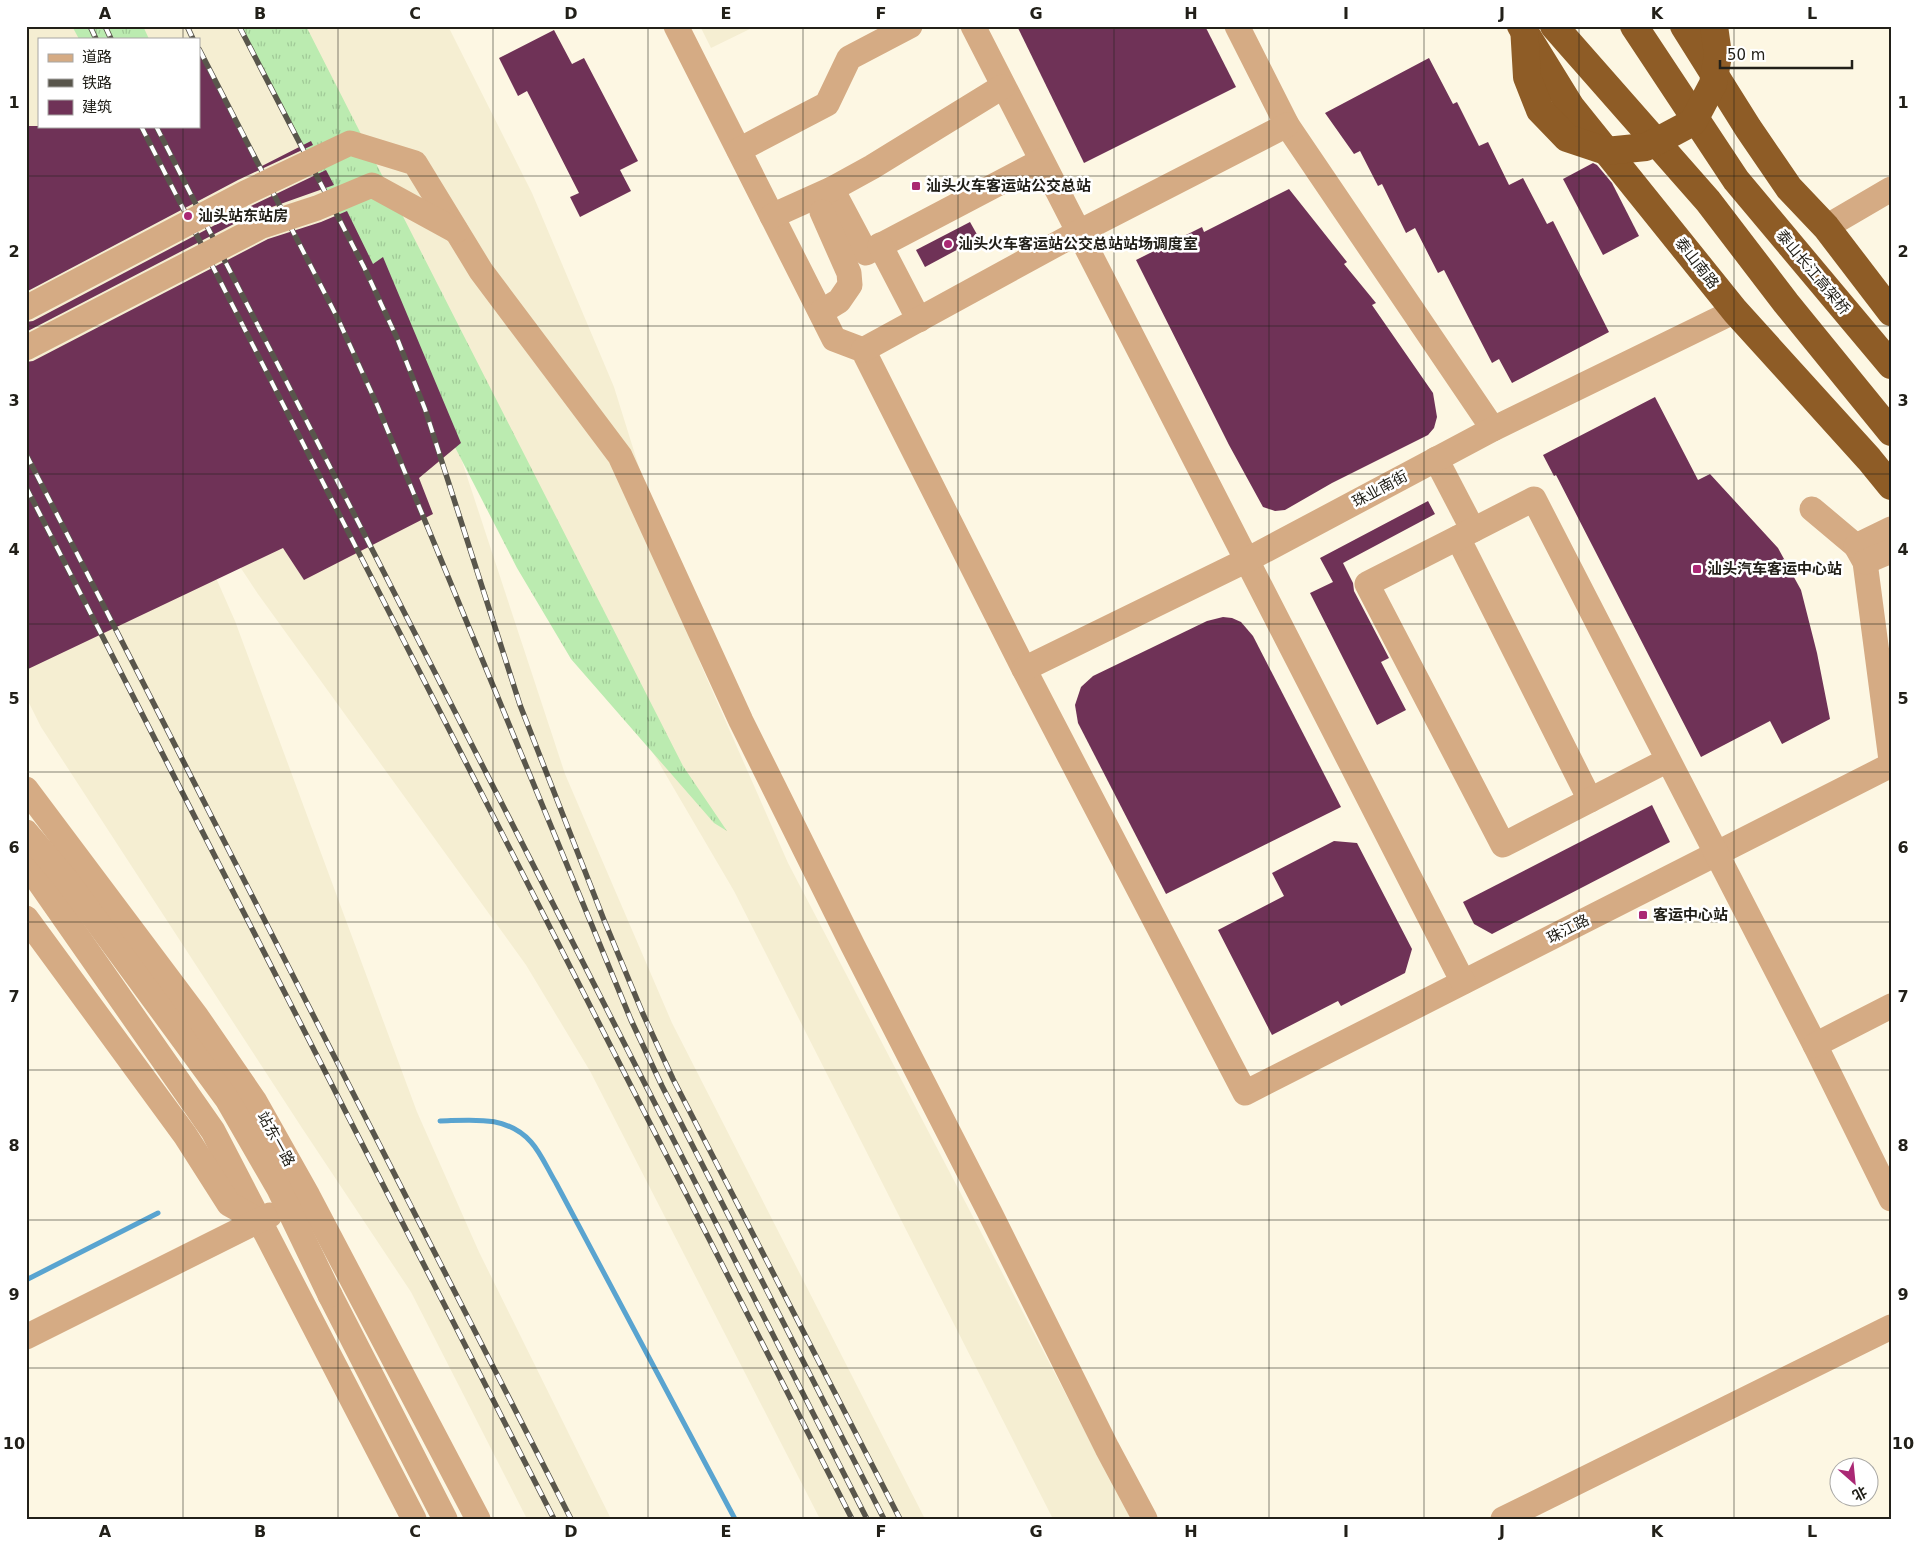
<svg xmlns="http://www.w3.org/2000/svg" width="1917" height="1545" font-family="'DejaVu Sans','Noto Sans SC',sans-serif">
  <defs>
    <pattern id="grass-tufts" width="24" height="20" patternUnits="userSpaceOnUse" patternTransform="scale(1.25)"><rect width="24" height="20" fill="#bbebb0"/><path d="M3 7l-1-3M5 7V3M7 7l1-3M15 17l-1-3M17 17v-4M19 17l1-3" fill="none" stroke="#a0c997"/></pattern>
  </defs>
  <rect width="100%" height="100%" fill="#fdf7e3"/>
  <g fill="#f5eed2" fill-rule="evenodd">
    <path d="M 26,26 L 448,26 L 532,193 L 614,387 L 700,663 L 788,863 L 1131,1519 L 1053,1519 L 734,891 L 489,473 L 457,446 L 565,774 L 672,1023 L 925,1519 L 820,1519 L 590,1071 L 526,965 L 258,594 L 153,435 L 235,621 L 417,1112 L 479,1252 L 611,1519 L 527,1519 L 411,1292 L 302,1128 L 41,727 L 26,697 ZM 39,39 L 199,39 L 199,126 L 39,126 Z"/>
    <polygon points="700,26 756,26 711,48"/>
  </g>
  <g fill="url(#grass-tufts)">
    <polygon points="72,26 143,26 149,39 79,39"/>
    <polygon points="239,26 306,26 683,766 727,831 714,823 571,659 517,568"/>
  </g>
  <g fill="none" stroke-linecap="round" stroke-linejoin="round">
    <g stroke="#59a4d0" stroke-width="5">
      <path d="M 440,1121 C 473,1120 507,1115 531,1142 C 541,1153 548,1170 556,1183 L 735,1519"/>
      <polyline points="26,1280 158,1213"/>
    </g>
  </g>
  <g fill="#6f3257">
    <polygon points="1017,26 1205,26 1236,87 1084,163"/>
    <polygon points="554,30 572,64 584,58 638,161 620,170 631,191 580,217 570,197 579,193 527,91 518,96 499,58"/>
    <polygon points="199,51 258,168 311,141 313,145 238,180 26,292 26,126 199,126"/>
    <polygon points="1429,58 1453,104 1457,102 1479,146 1488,142 1509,185 1523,178 1547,224 1553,221 1609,332 1512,383 1499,359 1492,363 1444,270 1438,273 1415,228 1406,233 1382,184 1378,186 1360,151 1354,154 1325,113"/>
    <polygon points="1593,163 1597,165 1612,183 1639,236 1603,255 1563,179"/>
    <polygon points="326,170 334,185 255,213 26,332 26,322 33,321 251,206"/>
    <polygon points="1289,189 1347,262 1344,264 1376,303 1372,305 1433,393 1437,417 1434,428 1428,435 1332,483 1285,510 1275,511 1263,507 1229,445 1136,260 1202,227 1204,232"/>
    <polygon points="347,211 373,264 383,257 461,443 419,478 433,514 304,580 283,548 26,670 26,362 33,361 268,239 321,222"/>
    <polygon points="970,222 979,238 925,267 916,250"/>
    <polygon points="1655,397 1698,480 1710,474 1778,548 1801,590 1817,653 1830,719 1782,744 1770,721 1701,757 1556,475 1554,476 1543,455"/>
    <polygon points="1428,501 1435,514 1343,563 1353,583 1354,591 1389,658 1381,662 1406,710 1377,725 1310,593 1333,582 1320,558"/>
    <polygon points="1223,617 1232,618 1241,622 1253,636 1341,807 1166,894 1078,723 1075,705 1081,687 1093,676 1207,621"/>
    <polygon points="1652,805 1670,842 1492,934 1474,924 1463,902"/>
    <polygon points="1334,841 1357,843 1412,949 1405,973 1341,1006 1338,1001 1272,1035 1218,930 1284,896 1272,873"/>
  </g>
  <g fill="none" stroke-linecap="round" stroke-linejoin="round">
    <g stroke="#d5ab84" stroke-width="25">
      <polyline points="676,26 834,339 863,350 1024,669 1245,1093 1891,765"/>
      <polyline points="973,26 1463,982"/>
      <polyline points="1237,26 1287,125 1493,429"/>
      <polyline points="739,150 827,104 849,58 910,26"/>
      <polyline points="832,189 866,253 1041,161"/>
      <polyline points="772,216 832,189 872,167 1002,87"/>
      <polyline points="1826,227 1891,189"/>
      <polyline points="880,245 919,320"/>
      <polyline points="821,312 839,301 850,285 849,273 822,212"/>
      <polyline points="863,350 1077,233 1287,125"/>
      <polyline points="1436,459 1473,530"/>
      <polyline points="1812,509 1856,546 1865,562 1891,760"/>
      <polyline points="1458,538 1590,800"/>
      <polyline points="1856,546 1891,529"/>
      <polyline points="1865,562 1891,551"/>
      <polyline points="1024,669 1247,560 1493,429 1735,311"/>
      <polyline points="1668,760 1503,845 1367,584 1534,499 1815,1045 1891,1199"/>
      <polyline points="26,789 197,1017 254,1100 308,1196 478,1519"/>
      <polyline points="26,863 213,1131 414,1519"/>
      <polyline points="26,918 185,1135 229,1204 258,1220"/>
      <polyline points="1815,1045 1891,1006"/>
      <polyline points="330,1295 445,1519"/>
      <polyline points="26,1337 270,1215"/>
      <polyline points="1503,1519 1891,1327"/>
    </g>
    <g stroke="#8e5c26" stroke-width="28">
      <polyline points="1521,26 1571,107 1735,311 1869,459 1891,486"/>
      <polyline points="1554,26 1708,201 1786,303 1891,432"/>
      <polyline points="1634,26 1736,180 1891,365"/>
      <polyline points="1684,26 1748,128 1789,188 1826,227 1891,312"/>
    </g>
    <defs>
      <g id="rail">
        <polyline points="90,26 96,39"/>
        <polyline points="105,26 111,39"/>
        <polyline points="187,26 193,39"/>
        <polyline points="239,26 364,267 397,338 425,409 520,705 604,920 643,1014 673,1079 900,1519"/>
        <polyline points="199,49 338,319 378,407 631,1020 662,1086 884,1519"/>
        <polyline points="141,126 852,1519"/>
        <polyline points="156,126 867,1519"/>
        <polyline points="26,454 571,1519"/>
        <polyline points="26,487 554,1519"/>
      </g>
    </defs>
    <use href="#rail" stroke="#59564c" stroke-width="5.5"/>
    <use href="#rail" stroke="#fff" stroke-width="4" stroke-dasharray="11" stroke-linecap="butt"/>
    <g stroke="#d5ab84" stroke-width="25">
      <polyline points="26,308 245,193 350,143 415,163 481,271 620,456 741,721 853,946 990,1213 1107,1448 1145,1519"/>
      <polyline points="26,348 262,226 317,208 372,185 456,231"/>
      <polyline points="26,832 65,878 227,1099 279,1189 330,1295"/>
    </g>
    <polyline stroke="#8e5c26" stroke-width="28" points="1524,26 1527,77 1540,110 1567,138 1606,151 1646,147 1693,122 1713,84 1718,55 1714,26"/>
  </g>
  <path fill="none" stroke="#222019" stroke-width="1" stroke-opacity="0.55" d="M 183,26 L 183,39M 338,26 L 338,1519M 493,26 L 493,1519M 648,26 L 648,1519M 803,26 L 803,1519M 958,26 L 958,1519M 1114,26 L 1114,1519M 1269,26 L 1269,1519M 1424,26 L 1424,1519M 1579,26 L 1579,1519M 1734,26 L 1734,1519M 183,126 L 183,1519M 26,176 L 1891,176M 26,326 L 1891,326M 26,474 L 1891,474M 26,624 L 1891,624M 26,772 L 1891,772M 26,922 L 1891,922M 26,1070 L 1891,1070M 26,1220 L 1891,1220M 26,1368 L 1891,1368"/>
  <g fill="#aa2874" stroke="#fff" stroke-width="2">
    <rect x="911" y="181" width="10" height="10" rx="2.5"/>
    <circle cx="188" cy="216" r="5"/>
    <circle cx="948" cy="244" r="5"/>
    <rect x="1692" y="564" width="10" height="10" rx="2.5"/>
    <rect x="1638" y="910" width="10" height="10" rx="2.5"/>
  </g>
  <g text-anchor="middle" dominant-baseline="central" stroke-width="5" stroke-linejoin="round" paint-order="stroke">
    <g font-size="15" font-weight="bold" fill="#222019" stroke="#fff" text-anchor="start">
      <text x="926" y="186">汕头火车客运站公交总站</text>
      <text x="198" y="216">汕头站东站房</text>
      <text x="958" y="244">汕头火车客运站公交总站站场调度室</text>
      <text x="1707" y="569">汕头汽车客运中心站</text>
      <text x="1653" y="915">客运中心站</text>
    </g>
    <g font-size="15" fill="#222019" stroke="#fff">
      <text transform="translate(1697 263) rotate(52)">泰山南路</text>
      <text transform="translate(1813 272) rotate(50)">泰山长江高架桥</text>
      <text transform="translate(1380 489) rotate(-28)">珠业南街</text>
      <text transform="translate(1568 929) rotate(-27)">珠江路</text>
      <text transform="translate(276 1139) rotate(61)">站东一路</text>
    </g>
  </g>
  <rect width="1917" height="1545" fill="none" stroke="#ffffff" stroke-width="55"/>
  <rect x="38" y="38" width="162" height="90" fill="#ffffff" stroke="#a7a6a3"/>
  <rect x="48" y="54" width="25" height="8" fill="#d5ab84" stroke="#a7a6a3"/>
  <text x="82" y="62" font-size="15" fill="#222019">道路</text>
  <rect x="48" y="79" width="25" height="8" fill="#59564c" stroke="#a7a6a3"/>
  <text x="82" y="88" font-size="15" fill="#222019">铁路</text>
  <rect x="48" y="100" width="25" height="15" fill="#6f3257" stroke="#a7a6a3"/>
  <text x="82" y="112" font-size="15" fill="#222019">建筑</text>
  <g transform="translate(1854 1482) rotate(153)"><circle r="24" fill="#ffffff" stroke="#a7a6a3"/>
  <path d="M0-4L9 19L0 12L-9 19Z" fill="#aa2874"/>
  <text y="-8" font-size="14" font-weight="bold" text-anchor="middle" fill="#222019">北</text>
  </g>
  <path d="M1720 60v8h132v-8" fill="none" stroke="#222019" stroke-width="2.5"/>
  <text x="1727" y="60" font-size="15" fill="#222019" stroke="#ffffff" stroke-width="4" paint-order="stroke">50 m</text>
  <rect x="28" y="28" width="1862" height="1490" fill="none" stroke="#222019" stroke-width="2"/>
  <g font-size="16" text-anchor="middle" font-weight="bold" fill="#222019">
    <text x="105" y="19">A</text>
    <text x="260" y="19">B</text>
    <text x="415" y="19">C</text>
    <text x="571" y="19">D</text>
    <text x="726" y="19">E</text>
    <text x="881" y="19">F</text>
    <text x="1036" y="19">G</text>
    <text x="1191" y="19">H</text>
    <text x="1346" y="19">I</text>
    <text x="1502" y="19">J</text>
    <text x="1657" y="19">K</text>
    <text x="1812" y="19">L</text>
    <text x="14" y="108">1</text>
    <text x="1903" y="108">1</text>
    <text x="14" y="257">2</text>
    <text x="1903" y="257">2</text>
    <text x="14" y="406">3</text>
    <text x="1903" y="406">3</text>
    <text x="14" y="555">4</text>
    <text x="1903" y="555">4</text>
    <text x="14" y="704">5</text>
    <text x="1903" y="704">5</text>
    <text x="14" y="853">6</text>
    <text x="1903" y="853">6</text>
    <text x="14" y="1002">7</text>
    <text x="1903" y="1002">7</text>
    <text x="14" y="1151">8</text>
    <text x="1903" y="1151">8</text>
    <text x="14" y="1300">9</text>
    <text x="1903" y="1300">9</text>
    <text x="14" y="1449">10</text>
    <text x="1903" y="1449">10</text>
    <text x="105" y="1537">A</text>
    <text x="260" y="1537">B</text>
    <text x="415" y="1537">C</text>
    <text x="571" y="1537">D</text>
    <text x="726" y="1537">E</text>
    <text x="881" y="1537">F</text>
    <text x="1036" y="1537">G</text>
    <text x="1191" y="1537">H</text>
    <text x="1346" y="1537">I</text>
    <text x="1502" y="1537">J</text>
    <text x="1657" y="1537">K</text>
    <text x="1812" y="1537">L</text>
  </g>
</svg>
